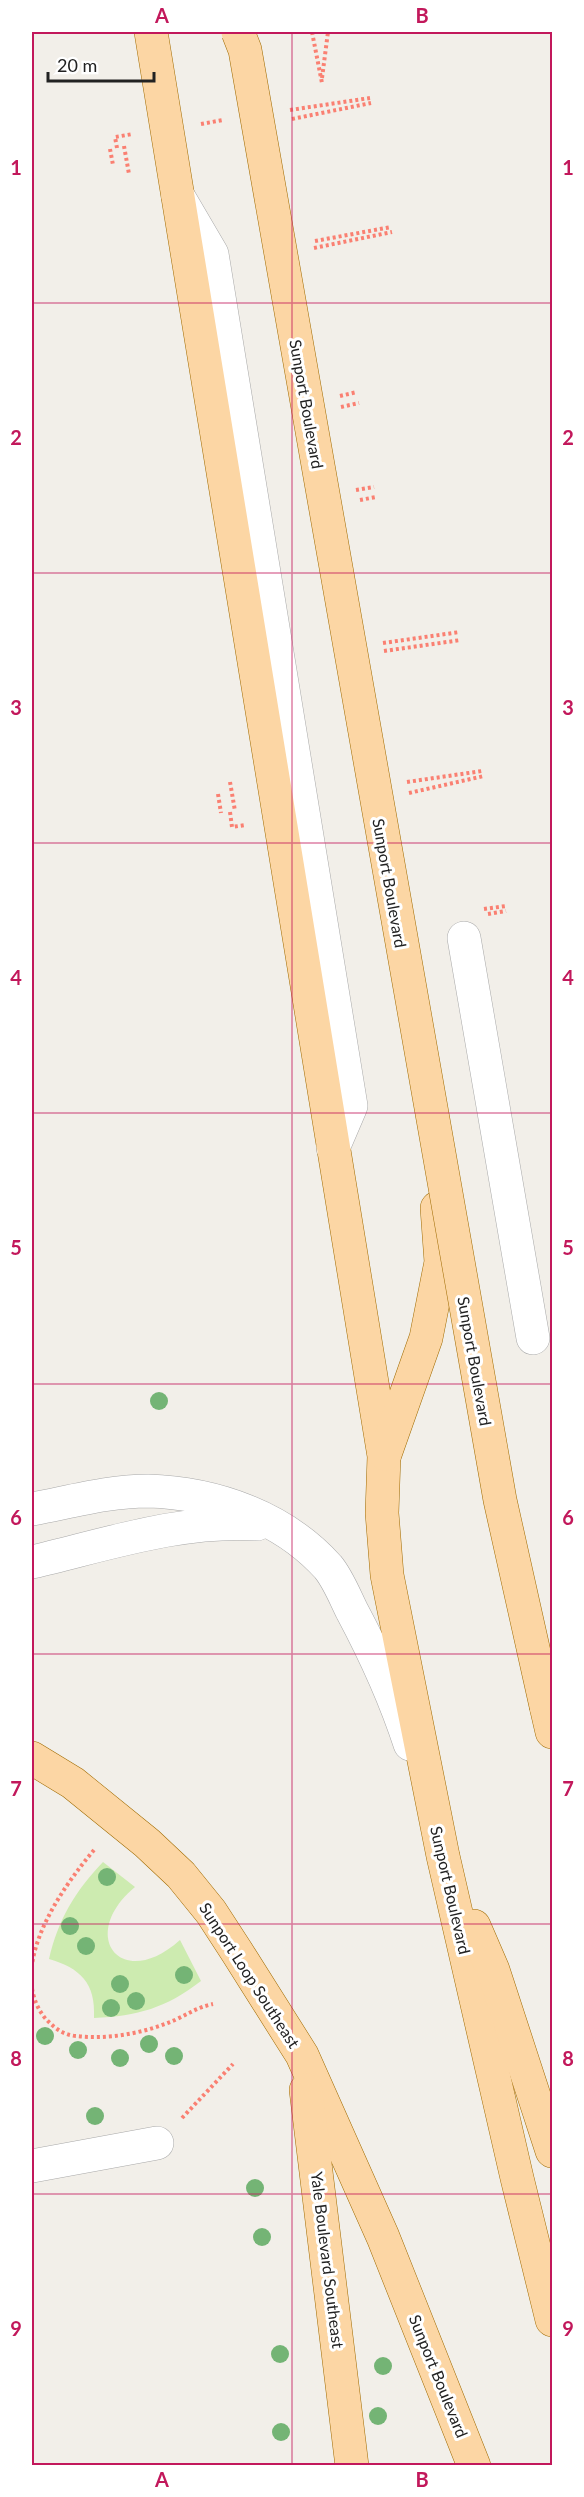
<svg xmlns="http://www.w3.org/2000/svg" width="584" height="2497" font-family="Lato,sans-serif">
  <rect width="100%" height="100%" fill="#f2efe9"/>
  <path fill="#cdebb0" d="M 103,1862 L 135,1887 C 77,1935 121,1993 180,1940 L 201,1981 C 166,2008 138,2016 94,2018 C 96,1983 80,1968 49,1959 C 58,1920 75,1891 103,1862 Z"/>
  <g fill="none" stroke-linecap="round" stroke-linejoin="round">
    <defs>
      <g id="minor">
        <polyline points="178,196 212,254 351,1106 333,1148"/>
        <polyline points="464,938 533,1338"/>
        <path d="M 32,1509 C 70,1502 109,1491 148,1491 C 215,1493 283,1517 328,1567 C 338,1579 345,1597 352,1611 C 375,1654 395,1698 410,1744"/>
        <path d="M 32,1562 C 105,1545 181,1519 257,1524"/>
        <polyline points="32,2166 157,2143"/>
      </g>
      <g id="major">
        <polyline points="151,32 384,1456 382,1513 387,1575 443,1856 517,2178 552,2320"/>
        <polyline points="385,1454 426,1338 441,1262 437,1208"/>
        <polyline points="546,1706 552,1732"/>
        <polyline points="32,1758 73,1783 147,1843 181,1875 211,1912 237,1952 302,2055 383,2237 474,2466"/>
        <polyline points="474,1926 493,1970 552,2151"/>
        <polyline points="306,2090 352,2466"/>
      </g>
    </defs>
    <use href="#minor" stroke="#a9a9a9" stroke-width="34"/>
    <use href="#major" stroke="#a06b00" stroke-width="34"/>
    <g stroke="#fa8072" stroke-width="4" stroke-dasharray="3 3" stroke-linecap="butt">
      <polyline points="312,32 322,83"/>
      <polyline points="322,78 328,32"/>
      <polyline points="290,110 370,98"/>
      <polyline points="292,119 371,103"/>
      <polyline points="201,124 223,120"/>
      <polyline points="124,146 129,174"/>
      <polyline points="117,148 115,137 133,134"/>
      <polyline points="110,149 113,165"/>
      <polyline points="315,241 391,227"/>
      <polyline points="314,248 392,232"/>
      <polyline points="340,396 357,392"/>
      <polyline points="341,407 359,403"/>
      <polyline points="356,490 374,487"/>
      <polyline points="360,500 376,497"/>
      <polyline points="383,643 460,632"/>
      <polyline points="384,651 461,640"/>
      <polyline points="230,782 235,811"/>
      <polyline points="407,782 482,771"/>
      <polyline points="409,793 484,776"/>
      <polyline points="218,794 221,813"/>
      <polyline points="230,812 232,827 245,825"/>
      <polyline points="484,909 506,906"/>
      <polyline points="488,914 506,911"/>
      <path d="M 94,1850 C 61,1889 5,1968 45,2018 C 53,2027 63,2035 76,2036 C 108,2040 145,2033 175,2020 C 188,2014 198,2007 213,2004"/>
      <polyline points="182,2118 233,2064"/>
    </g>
    <use href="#minor" stroke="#fff" stroke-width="33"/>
    <use href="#major" stroke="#fcd6a4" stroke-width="33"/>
    <defs>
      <polyline id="major-bridge" points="238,32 245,50 500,1500 546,1706"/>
    </defs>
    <use href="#major-bridge" stroke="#a06b00" stroke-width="34" stroke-linecap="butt"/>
    <use href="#major-bridge" stroke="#fcd6a4" stroke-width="33"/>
  </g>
  <g fill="#74b475">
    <circle cx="159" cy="1401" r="9"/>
    <circle cx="107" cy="1877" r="9"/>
    <circle cx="70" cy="1926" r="9"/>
    <circle cx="86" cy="1946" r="9"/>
    <circle cx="184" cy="1975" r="9"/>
    <circle cx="120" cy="1984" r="9"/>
    <circle cx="136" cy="2001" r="9"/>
    <circle cx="111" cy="2008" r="9"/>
    <circle cx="45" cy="2036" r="9"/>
    <circle cx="149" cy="2044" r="9"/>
    <circle cx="78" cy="2050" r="9"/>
    <circle cx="174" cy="2056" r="9"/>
    <circle cx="120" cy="2058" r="9"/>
    <circle cx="95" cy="2116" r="9"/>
    <circle cx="255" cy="2188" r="9"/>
    <circle cx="262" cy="2237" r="9"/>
    <circle cx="280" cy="2354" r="9"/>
    <circle cx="383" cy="2366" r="9"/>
    <circle cx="378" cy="2416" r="9"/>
    <circle cx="281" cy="2432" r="9"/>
  </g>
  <path fill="none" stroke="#c2185b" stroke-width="1.5" stroke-opacity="0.55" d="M 292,32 L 292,2466M 32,303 L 552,303M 32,573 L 552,573M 32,843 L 552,843M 32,1113 L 552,1113M 32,1384 L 552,1384M 32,1654 L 552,1654M 32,1924 L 552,1924M 32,2194 L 552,2194"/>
  <g text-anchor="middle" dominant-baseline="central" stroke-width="6" stroke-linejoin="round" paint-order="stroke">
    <g font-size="16" fill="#222" stroke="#fff">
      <text transform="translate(307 404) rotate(80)">Sunport Boulevard</text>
      <text transform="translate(390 883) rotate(80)">Sunport Boulevard</text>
      <text transform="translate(475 1361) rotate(80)">Sunport Boulevard</text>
      <text transform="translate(451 1890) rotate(77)">Sunport Boulevard</text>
      <text transform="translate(250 1975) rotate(57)">Sunport Loop Southeast</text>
      <text transform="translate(328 2260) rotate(83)">Yale Boulevard Southeast</text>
      <text transform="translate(439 2376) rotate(68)">Sunport Boulevard</text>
    </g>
  </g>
  <rect width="584" height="2497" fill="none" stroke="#ffffff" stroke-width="66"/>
  <path d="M48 72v9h106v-9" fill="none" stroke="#222222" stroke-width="3"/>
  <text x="57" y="72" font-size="18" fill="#222222" stroke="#ffffff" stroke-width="4.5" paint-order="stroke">20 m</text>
  <rect x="33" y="33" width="518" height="2431" fill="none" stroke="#c2185b" stroke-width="2"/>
  <g font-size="20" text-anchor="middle" font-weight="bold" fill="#c2185b">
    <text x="162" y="23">A</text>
    <text x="422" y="23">B</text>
    <text x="16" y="175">1</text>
    <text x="568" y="175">1</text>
    <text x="16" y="445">2</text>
    <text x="568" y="445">2</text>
    <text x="16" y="715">3</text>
    <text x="568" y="715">3</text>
    <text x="16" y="985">4</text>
    <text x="568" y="985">4</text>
    <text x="16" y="1255">5</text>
    <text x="568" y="1255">5</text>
    <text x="16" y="1525">6</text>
    <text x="568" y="1525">6</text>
    <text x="16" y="1796">7</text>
    <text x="568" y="1796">7</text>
    <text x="16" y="2066">8</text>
    <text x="568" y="2066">8</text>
    <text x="16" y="2336">9</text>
    <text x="568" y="2336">9</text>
    <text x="162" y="2487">A</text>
    <text x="422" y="2487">B</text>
  </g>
</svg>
